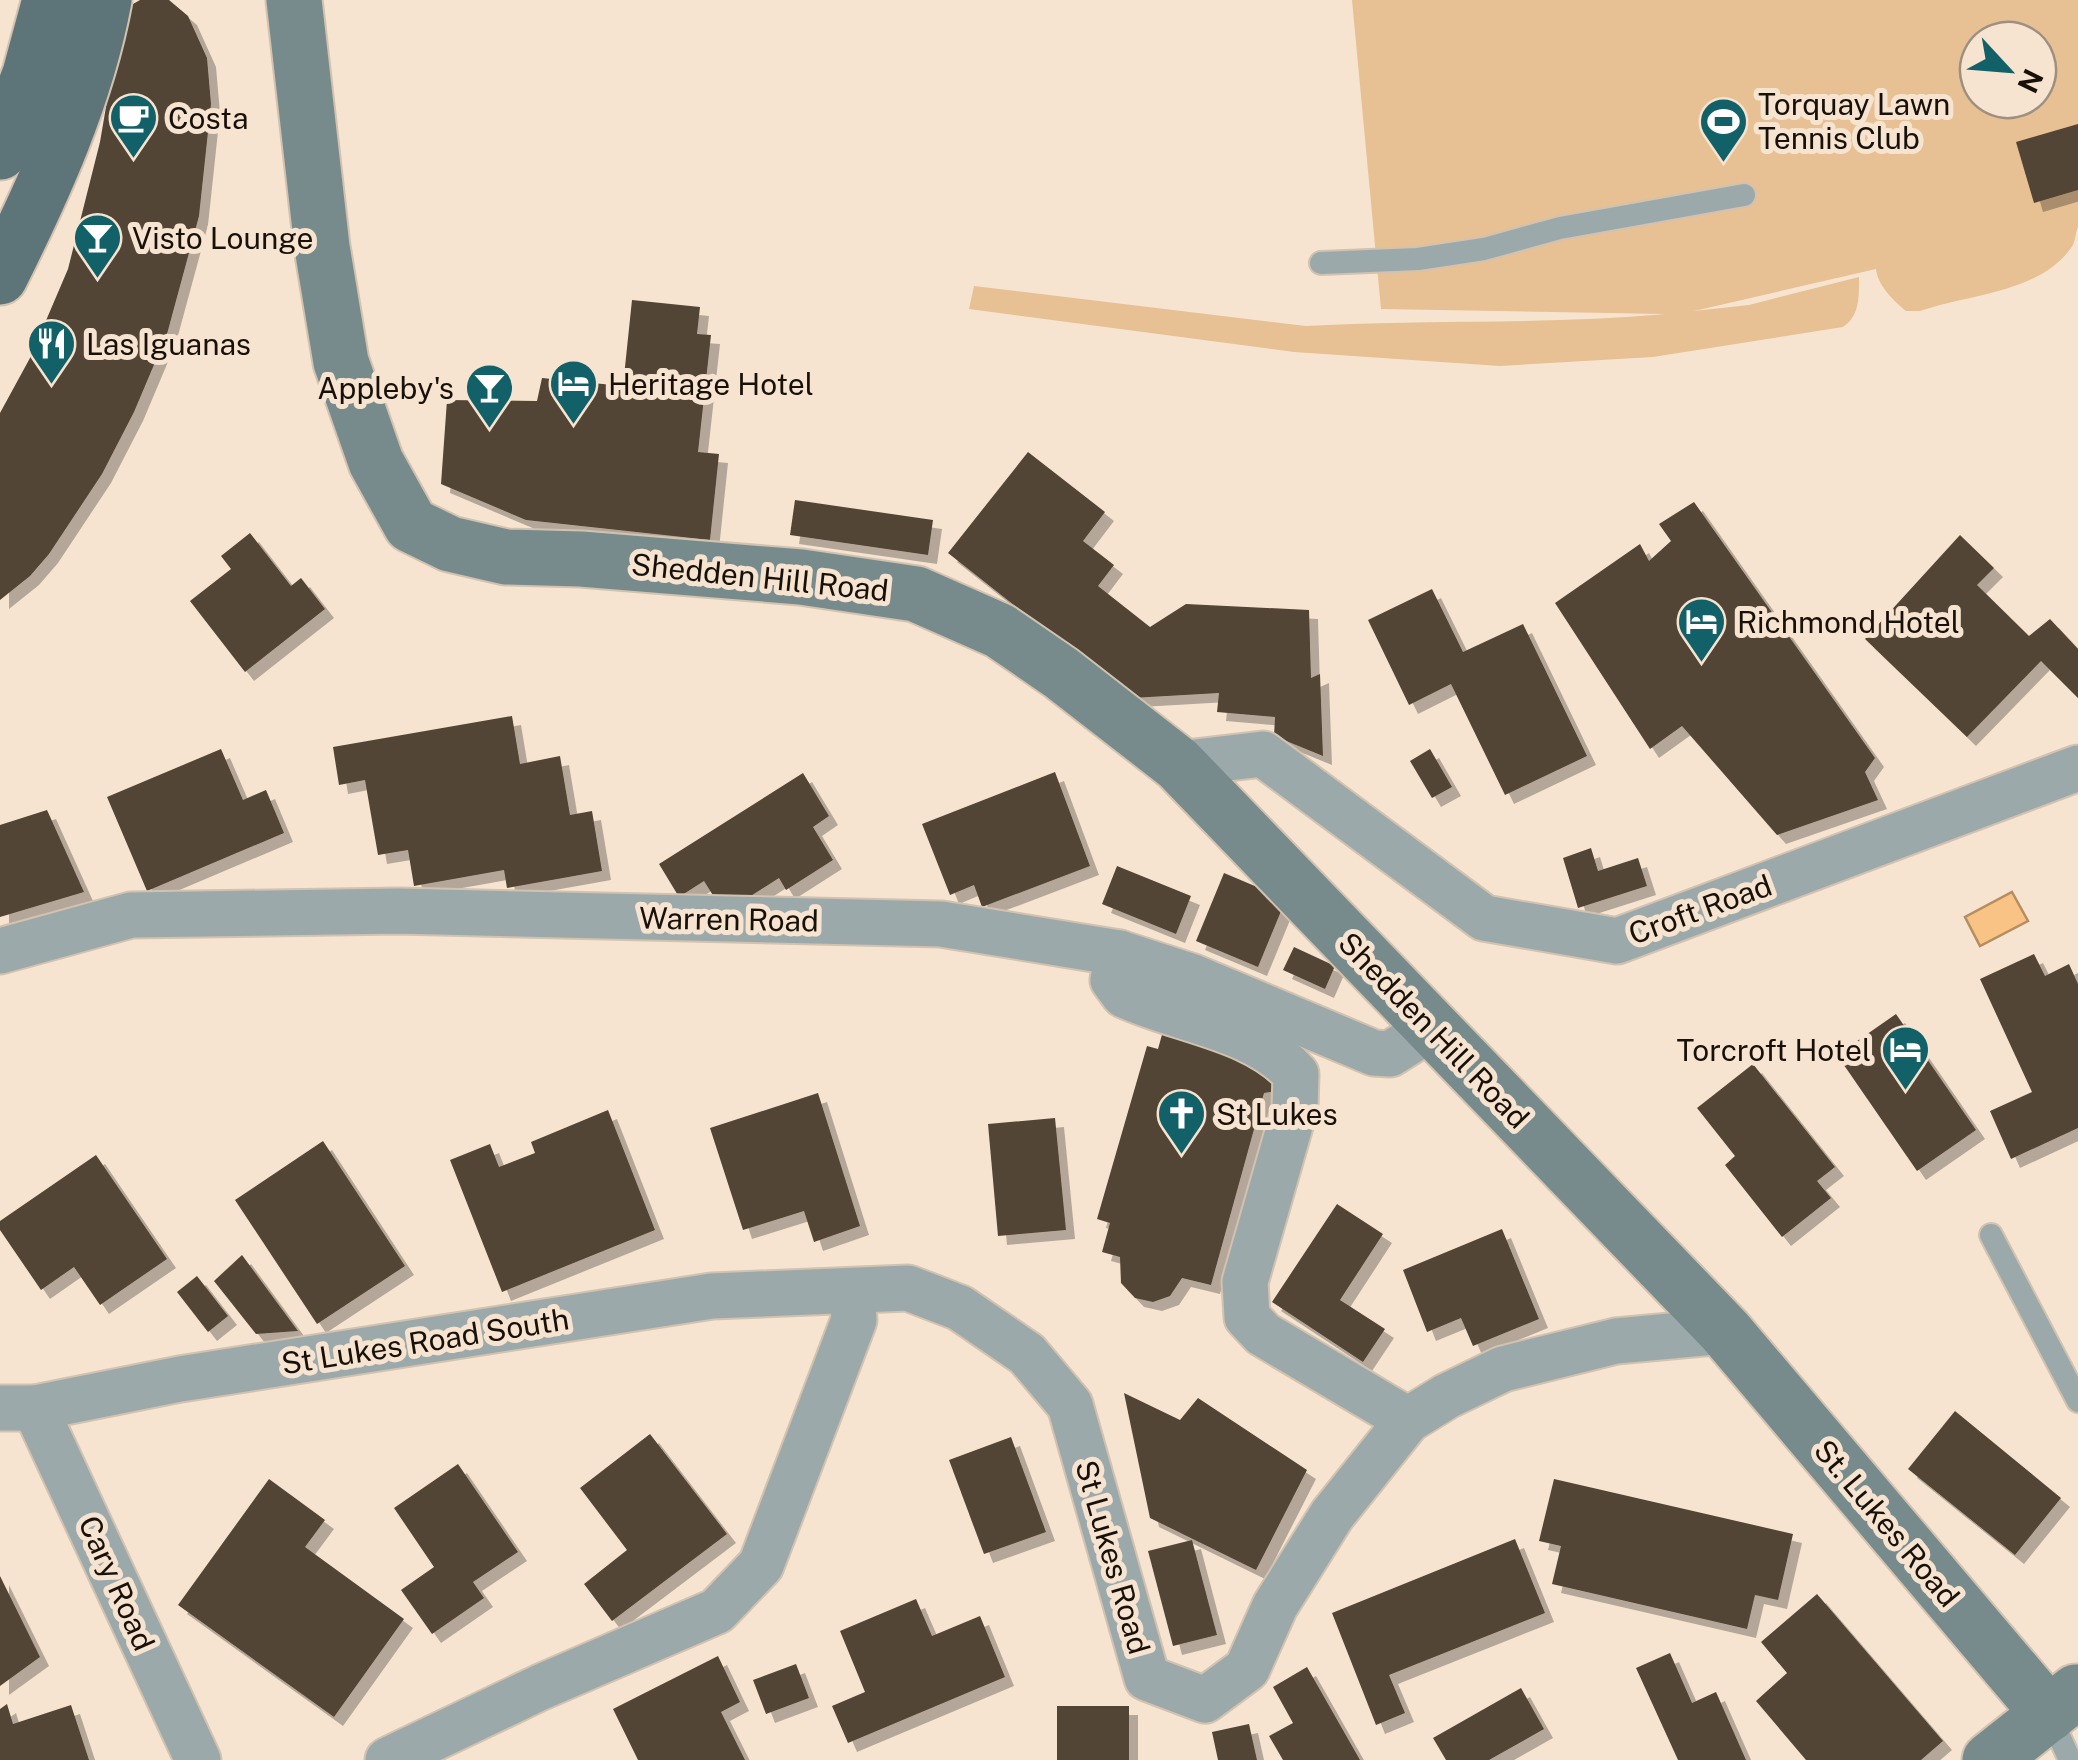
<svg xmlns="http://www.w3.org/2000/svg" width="2078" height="1760" font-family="'Public Sans',sans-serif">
  <defs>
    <filter id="shadow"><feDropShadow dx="9" dy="9" stdDeviation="0" flood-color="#0004"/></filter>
  </defs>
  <rect width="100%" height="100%" fill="#f6e4d0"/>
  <path fill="#e7c093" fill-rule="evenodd" d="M 1352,0 L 2078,0 L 2078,227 C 2075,233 2076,242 2071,248 C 2039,293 1968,294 1920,311 L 1906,311 C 1893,300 1878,286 1876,269 L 1694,311 L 1749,305 L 1859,277 C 1859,296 1860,316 1843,327 L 1653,357 L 1500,366 L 1294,352 L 969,309 L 974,286 L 1306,326 C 1426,319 1546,325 1666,314 L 1381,309 ZM 1978,40 L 2038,40 L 2038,100 L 1978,100 Z"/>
  <polygon fill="#f8c384" stroke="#b48e5f" stroke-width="2.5" points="2012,892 2028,921 1980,946 1965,917"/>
  <g fill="#534434" filter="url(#shadow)">
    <polygon points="140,0 169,0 188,16 207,58 211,104 199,216 167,334 134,412 102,474 49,554 30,576 0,600 0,413 30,358 68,269 100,142 120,25 133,4"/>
    <polygon points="2078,124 2078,190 2034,203 2016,142"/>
    <polygon points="632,300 700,307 697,334 711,335 698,452 719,454 710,540 526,520 441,484 447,400 537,401 542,378 623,386"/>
    <polygon points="1028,452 1105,512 1083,541 1114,565 1098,586 1150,627 1186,604 1309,610 1311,678 1320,674 1323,756 1274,736 1275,717 1217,712 1219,693 1132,698 948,553"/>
    <polygon points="795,500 933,520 928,555 790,535"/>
    <polygon points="1694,502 1875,758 1865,772 1878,800 1777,835 1682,726 1650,749 1555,603 1640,544 1649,561 1671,541 1659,524"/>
    <polygon points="250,533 291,586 301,578 325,609 245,672 190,601 231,569 221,556"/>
    <polygon points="1960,535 1994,568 1977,585 2029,636 2050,619 2078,649 2078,698 2041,661 1967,737 1865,639"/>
    <polygon points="1432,589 1463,652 1523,624 1587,756 1505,795 1451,684 1409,705 1368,620"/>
    <polygon points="512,716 520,764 560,756 570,815 592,811 602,871 507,888 504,870 414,886 408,850 378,855 365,780 339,785 333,747"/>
    <polygon points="221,749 243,800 266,790 284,833 147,891 107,797"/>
    <polygon points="1430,749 1452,787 1432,798 1410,761"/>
    <polygon points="1055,772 1090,866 982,907 974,885 950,895 922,824"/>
    <polygon points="803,773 829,816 813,827 833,860 786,890 779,878 724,913 704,881 679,897 659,864"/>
    <polygon points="47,810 84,892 0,917 0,825"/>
    <polygon points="1591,848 1598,871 1638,858 1647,886 1578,908 1563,858"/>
    <polygon points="1117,866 1191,896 1176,934 1102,904"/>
    <polygon points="1224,873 1286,899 1258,967 1196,941"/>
    <polygon points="1294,947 1335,966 1325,989 1283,970"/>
    <polygon points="2034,954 2045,976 2069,964 2078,984 2078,1128 2011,1159 1990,1111 2032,1092 1980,979"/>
    <polygon points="1896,1014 1976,1130 1917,1171 1837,1055"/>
    <polygon points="1163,1031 1275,1063 1278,1091 1264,1093 1211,1285 1182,1278 1170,1296 1153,1302 1135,1298 1121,1283 1120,1257 1102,1252 1110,1223 1097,1219 1147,1046 1158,1049"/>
    <polygon points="1753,1064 1835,1167 1817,1181 1831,1198 1782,1237 1725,1165 1735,1156 1697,1108"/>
    <polygon points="818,1093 860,1226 814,1242 804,1211 743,1230 710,1128"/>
    <polygon points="608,1110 655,1230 502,1292 450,1160 490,1144 499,1167 535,1153 531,1142"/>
    <polygon points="1055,1118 1066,1230 998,1236 988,1124"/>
    <polygon points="323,1141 405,1266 317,1324 235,1200"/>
    <polygon points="96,1155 167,1259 100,1305 74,1267 41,1290 0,1230 0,1221"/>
    <polygon points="1337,1204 1383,1234 1340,1300 1385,1329 1363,1362 1272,1302"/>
    <polygon points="1502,1229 1539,1319 1473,1346 1461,1318 1427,1332 1403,1270"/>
    <polygon points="242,1255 298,1331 256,1334 214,1281"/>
    <polygon points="197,1276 228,1316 208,1332 177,1292"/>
    <polygon points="1124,1393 1180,1420 1198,1398 1307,1470 1256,1570 1150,1518"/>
    <polygon points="1955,1411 2061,1498 2015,1555 1908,1469"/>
    <polygon points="650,1434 727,1534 612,1621 584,1584 627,1550 580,1488"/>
    <polygon points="1011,1437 1046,1532 984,1554 949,1460"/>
    <polygon points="458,1464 518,1552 473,1582 484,1598 432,1634 401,1590 434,1567 394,1508"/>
    <polygon points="269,1479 325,1520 305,1547 404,1619 334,1717 178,1605"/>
    <polygon points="1554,1479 1793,1534 1778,1600 1755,1595 1747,1629 1552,1584 1561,1546 1539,1541"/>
    <polygon points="1515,1539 1545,1613 1389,1675 1405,1713 1376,1725 1332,1613"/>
    <polygon points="1192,1540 1217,1635 1173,1646 1148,1551"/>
    <polygon points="0,1576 40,1657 0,1686"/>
    <polygon points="1817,1594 1943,1741 1921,1760 1806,1760 1756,1701 1787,1673 1761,1642"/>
    <polygon points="916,1599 932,1636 980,1616 1005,1677 848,1743 832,1706 865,1692 840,1631"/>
    <polygon points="1670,1653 1692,1703 1716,1692 1746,1760 1678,1760 1636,1668"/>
    <polygon points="718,1656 740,1702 721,1712 745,1760 638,1760 613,1709"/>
    <polygon points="796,1664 809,1698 766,1714 753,1680"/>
    <polygon points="1307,1667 1360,1760 1283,1760 1269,1736 1293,1723 1273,1687"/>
    <polygon points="1521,1688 1544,1729 1489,1760 1446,1760 1433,1738"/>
    <polygon points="7,1704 13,1724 71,1705 89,1760 0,1760 0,1709"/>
    <rect x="1057" y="1706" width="72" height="54"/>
    <polygon points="1249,1724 1257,1760 1218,1760 1212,1732"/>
  </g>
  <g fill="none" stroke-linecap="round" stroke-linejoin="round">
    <defs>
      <g id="lane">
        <polyline points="1321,263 1418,259 1484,249 1560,228 1744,195"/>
        <polyline points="1991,1235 2078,1401"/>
        <polyline points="2049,1714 2070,1760"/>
      </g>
      <g id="street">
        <polyline points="1178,764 1263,754 1484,918 1617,941 2078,768"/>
        <polyline points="0,951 131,915 398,911 941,924 1119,953 1193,977 1374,1053 1390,1054 1433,1027"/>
        <path d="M 1119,953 L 1113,980 L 1124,995 C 1180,1021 1254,1027 1296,1074 L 1295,1108 L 1245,1282 L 1247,1317 L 1263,1334 L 1408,1420"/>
        <polyline points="0,1408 35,1408 180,1379 712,1296 908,1288 960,1308 1027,1354 1070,1405 1147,1678 1205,1700 1247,1669 1275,1606 1332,1515 1408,1420 1447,1396 1503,1369 1616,1341 1725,1331"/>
        <polyline points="35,1408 198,1760"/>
        <polyline points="388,1760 541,1687 717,1611 761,1565 854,1320 852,1293"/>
      </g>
      <g id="secondary">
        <polyline points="294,0 322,247 341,362 376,462 411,525 450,544 506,557 581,559 801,577 916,594 1000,631 1061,673 1178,764 1725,1331 2049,1714"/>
        <polyline points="1990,1760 2076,1692"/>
      </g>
      <g id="primary">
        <polyline points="0,152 30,74 50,0"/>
        <path d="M 0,277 C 44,189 86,97 104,0"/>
      </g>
    </defs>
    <use href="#lane" stroke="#d2c2b0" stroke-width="26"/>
    <use href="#street" stroke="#d2c2b0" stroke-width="49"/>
    <use href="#secondary" stroke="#d2c2b0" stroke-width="59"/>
    <use href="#primary" stroke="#d2c2b0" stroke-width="59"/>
    <use href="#lane" stroke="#9ca9ab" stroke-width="22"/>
    <use href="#street" stroke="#9ca9ab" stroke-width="45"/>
    <use href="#secondary" stroke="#778b8d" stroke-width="55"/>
    <use href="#primary" stroke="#5d7578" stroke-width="55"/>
  </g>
  <defs>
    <symbol id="cafe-pin" viewBox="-11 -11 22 30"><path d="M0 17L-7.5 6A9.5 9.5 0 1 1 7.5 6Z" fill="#126169" stroke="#f6e4d0"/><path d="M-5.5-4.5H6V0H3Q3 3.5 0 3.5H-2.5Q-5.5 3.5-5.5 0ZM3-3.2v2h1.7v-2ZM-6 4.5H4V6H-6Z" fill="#fff"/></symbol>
    <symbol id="stadium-pin" viewBox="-11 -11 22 30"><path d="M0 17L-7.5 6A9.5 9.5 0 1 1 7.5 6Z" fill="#126169" stroke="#f6e4d0"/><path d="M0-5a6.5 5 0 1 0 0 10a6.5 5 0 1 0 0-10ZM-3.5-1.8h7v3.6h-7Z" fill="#fff"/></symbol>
    <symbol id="bar-pin" viewBox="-11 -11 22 30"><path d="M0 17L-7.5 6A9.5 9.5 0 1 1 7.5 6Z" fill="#126169" stroke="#f6e4d0"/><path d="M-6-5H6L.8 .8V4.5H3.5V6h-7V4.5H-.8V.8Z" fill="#fff"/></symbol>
    <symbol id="restaurant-pin" viewBox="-11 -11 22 30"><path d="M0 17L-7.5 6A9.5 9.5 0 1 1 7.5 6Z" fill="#126169" stroke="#f6e4d0"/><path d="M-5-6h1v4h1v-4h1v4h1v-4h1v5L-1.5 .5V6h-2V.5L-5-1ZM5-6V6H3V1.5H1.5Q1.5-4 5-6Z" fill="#fff"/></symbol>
    <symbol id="hotel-pin" viewBox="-11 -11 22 30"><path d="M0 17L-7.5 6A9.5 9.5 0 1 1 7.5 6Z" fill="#126169" stroke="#f6e4d0"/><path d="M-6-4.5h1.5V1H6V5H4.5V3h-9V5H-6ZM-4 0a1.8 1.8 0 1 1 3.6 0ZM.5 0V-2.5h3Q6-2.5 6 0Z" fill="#fff"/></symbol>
    <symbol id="church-pin" viewBox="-11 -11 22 30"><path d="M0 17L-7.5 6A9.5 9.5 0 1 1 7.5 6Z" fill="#126169" stroke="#f6e4d0"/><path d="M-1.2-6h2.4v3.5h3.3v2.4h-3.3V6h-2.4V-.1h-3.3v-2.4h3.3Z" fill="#fff"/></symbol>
  </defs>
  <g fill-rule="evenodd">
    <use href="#cafe-pin" x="106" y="90" width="55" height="75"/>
    <use href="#stadium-pin" x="1696" y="94" width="55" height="75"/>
    <use href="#bar-pin" x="70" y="210" width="55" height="75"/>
    <use href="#restaurant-pin" x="24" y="316" width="55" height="75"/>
    <use href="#hotel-pin" x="546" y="356" width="55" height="75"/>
    <use href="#bar-pin" x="462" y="360" width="55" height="75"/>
    <use href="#hotel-pin" x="1674" y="594" width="55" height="75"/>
    <use href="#hotel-pin" x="1878" y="1022" width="55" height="75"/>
    <use href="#church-pin" x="1154" y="1086" width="55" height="75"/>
  </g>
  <g text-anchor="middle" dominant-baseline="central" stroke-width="10" stroke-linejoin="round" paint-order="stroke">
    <g font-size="30" fill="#17110a" stroke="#f6e4d0" text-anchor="start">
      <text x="1758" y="104">Torquay Lawn<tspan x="1758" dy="34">Tennis Club</tspan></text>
      <text x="168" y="118">Costa</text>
      <text x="132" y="238">Visto Lounge</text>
      <text x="86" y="344">Las Iguanas</text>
      <text x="608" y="384">Heritage Hotel</text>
      <text x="454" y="388" text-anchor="end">Appleby's</text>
      <text x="1737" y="622">Richmond Hotel</text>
      <text x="1871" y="1050" text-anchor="end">Torcroft Hotel</text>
      <text x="1216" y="1114">St Lukes</text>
    </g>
    <g font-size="30" fill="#17110a" stroke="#f6e4d0">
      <text transform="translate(760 577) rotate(6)">Shedden Hill Road</text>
      <text transform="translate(1700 909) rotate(-20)">Croft Road</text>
      <text transform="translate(729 919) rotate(1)">Warren Road</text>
      <text transform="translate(1434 1030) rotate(46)">Shedden Hill Road</text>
      <text transform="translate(425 1341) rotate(-9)">St Lukes Road South</text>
      <text transform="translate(1887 1523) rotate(50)">St. Lukes Road</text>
      <text transform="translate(1113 1557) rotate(74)">St Lukes Road</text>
      <text transform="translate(117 1583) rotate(66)">Cary Road</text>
    </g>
  </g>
  <g transform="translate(2008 70) rotate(116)"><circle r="48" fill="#f6e4d0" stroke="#9d9081" stroke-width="2.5"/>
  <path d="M0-8L18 38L0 25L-18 38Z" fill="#126169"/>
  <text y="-15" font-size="28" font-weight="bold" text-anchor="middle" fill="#17110a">N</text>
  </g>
</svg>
